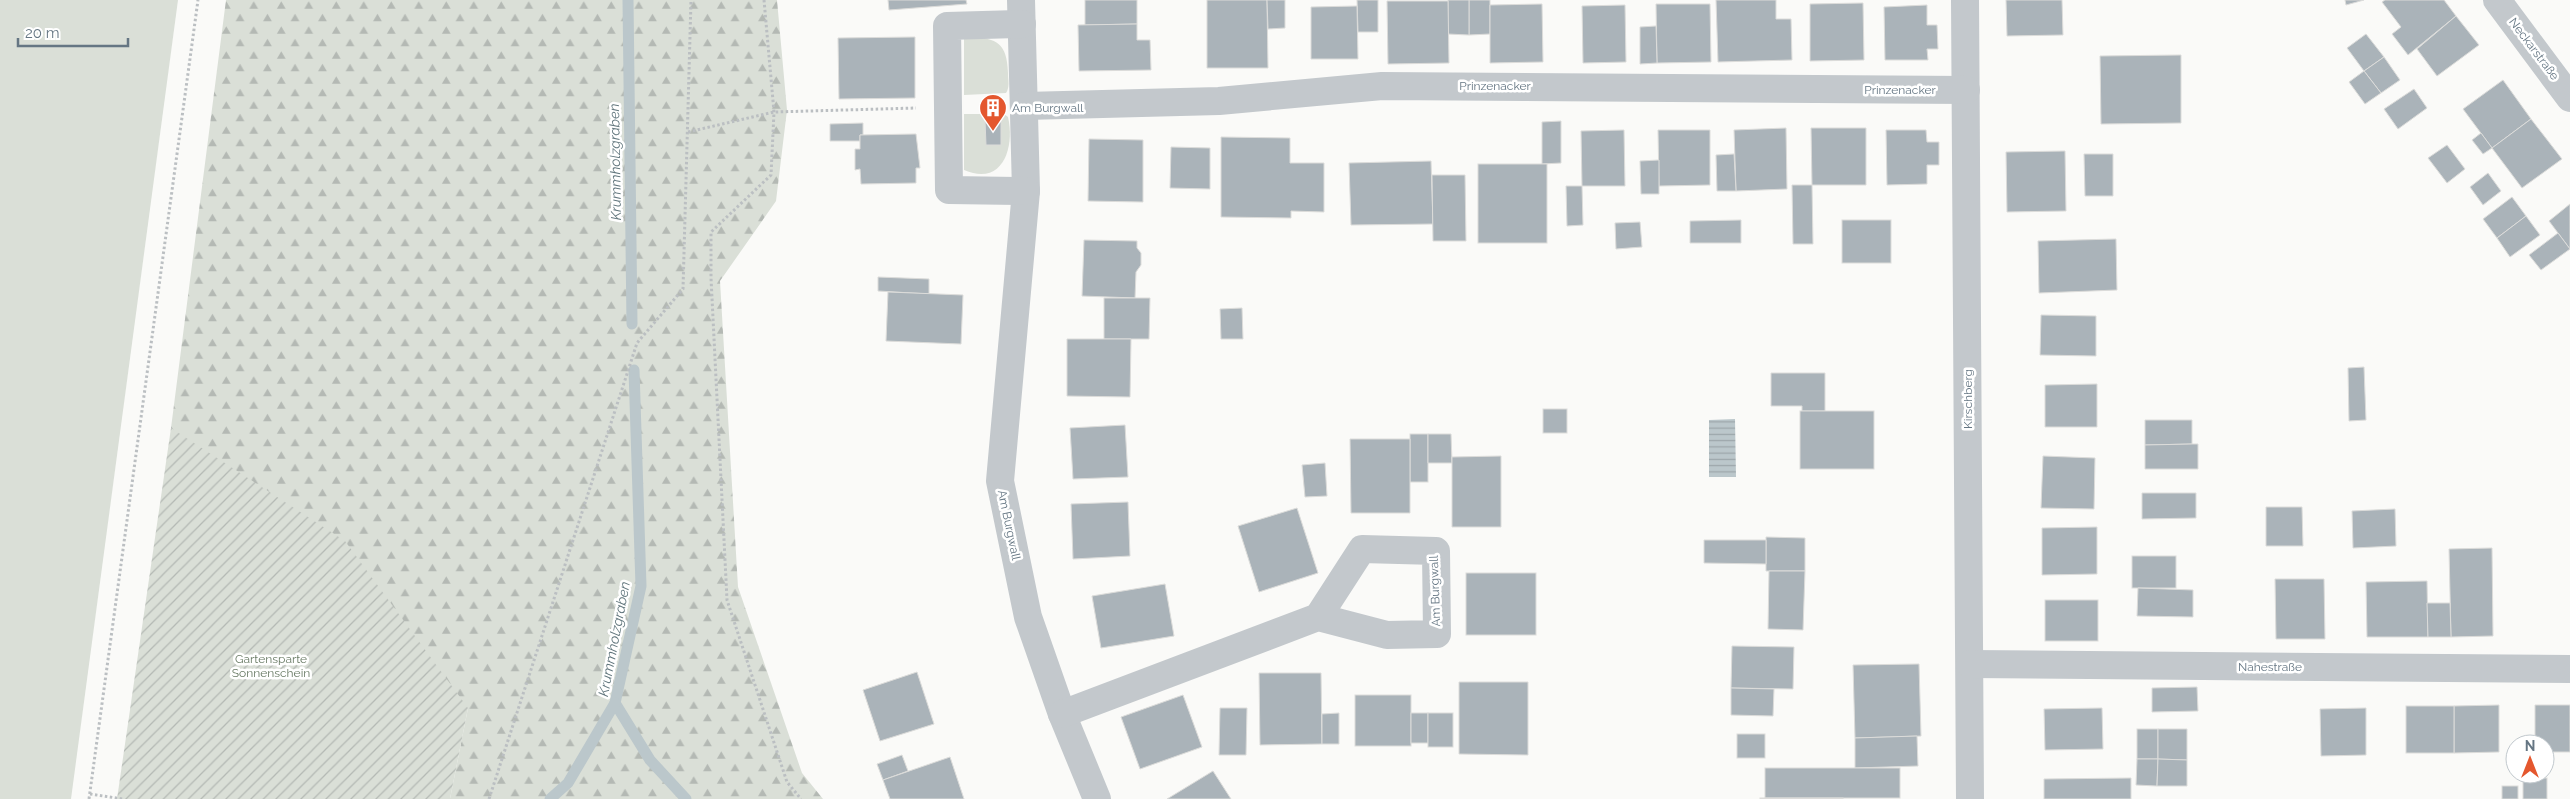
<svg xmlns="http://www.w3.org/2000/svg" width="2570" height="799" font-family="Raleway,sans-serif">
  <defs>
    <pattern id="forest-firs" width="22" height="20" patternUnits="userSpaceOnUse" patternTransform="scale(1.25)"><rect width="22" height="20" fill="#dadfd7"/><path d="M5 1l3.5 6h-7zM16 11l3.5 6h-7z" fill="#b4b9b4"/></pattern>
    <pattern id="garden-furrows" width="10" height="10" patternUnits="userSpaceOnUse" patternTransform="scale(1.25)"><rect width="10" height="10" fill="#dadfd7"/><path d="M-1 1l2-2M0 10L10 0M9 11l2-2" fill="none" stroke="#b4b9b4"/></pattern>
    <pattern id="water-rules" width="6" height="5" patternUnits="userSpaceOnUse" patternTransform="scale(1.25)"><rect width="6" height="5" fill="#bbc7cb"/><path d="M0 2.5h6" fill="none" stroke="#9ca6aa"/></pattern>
  </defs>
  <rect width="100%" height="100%" fill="#fafaf8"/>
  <g fill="#dadfd7">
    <polygon points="0,0 178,0 71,799 0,799"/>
    <path d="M 964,38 C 994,37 1007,40 1008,73 C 1008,80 1010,87 1006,93 L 964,95 Z"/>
    <path d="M 964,114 L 1004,114 L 1008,117 C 1015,147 1003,187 964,170 Z"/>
  </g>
  <polygon fill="url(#forest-firs)" points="226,0 777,0 787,110 776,201 720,281 738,587 802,773 823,799 450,799 468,708 171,428"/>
  <polygon fill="url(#garden-furrows)" points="171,428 345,541 468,708 450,799 117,799"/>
  <polygon fill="url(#water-rules)" points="1735,419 1736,477 1709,477 1709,420"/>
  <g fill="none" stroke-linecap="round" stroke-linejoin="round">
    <g stroke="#bbc7cb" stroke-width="11">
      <polyline points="628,0 632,324"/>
      <polyline points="634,370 641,586 615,703 650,760 686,799"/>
      <polyline points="550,799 568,783 615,703"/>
    </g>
  </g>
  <g fill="#aab3b9" stroke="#dcdcda">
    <polygon points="888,0 966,0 967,4 889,10"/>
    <polygon points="1085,0 1137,0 1137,24 1085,25"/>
    <polygon points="1207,0 1267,0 1268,68 1207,68"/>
    <polygon points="1267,0 1285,0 1285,28 1268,29"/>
    <polygon points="1357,0 1378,0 1378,32 1358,32"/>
    <polygon points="1469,0 1490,0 1490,34 1469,35"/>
    <polygon points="1469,0 1469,35 1448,34 1448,0"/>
    <polygon points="1716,0 1776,0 1776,19 1791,19 1792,60 1718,62"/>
    <polygon points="2006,0 2062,0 2063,35 2007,36"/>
    <polygon points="2345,0 2364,0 2346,5"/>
    <polygon points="2385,0 2444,0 2456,16 2408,55 2392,34 2401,27 2382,2"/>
    <polygon points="1387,1 1448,1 1449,63 1388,64"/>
    <polygon points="1863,3 1864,60 1810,61 1810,4"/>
    <polygon points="1542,4 1543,62 1490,63 1490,5"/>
    <polygon points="1656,4 1710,4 1711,62 1657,63"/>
    <polygon points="1625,5 1626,62 1583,63 1582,6"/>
    <polygon points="1927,5 1927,25 1937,25 1938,49 1927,49 1928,60 1885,60 1884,7"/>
    <polygon points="1357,6 1358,59 1311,59 1311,7"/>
    <polygon points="2456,16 2479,45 2437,76 2417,49"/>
    <polygon points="1137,24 1137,40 1150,40 1151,70 1079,71 1078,25"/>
    <polygon points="1656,26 1657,63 1640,64 1640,27"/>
    <polygon points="2366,34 2384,57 2364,71 2347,48"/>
    <polygon points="915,37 915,98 839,99 838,38"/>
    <polygon points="2181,55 2181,123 2101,124 2100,56"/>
    <polygon points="2384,57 2400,80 2381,93 2364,71"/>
    <polygon points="2364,71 2381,93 2365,104 2349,82"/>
    <polygon points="2503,80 2531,119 2492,148 2463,109"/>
    <polygon points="2414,89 2427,108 2398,129 2384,109"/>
    <polygon points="1001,119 1001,145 986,145 985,120"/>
    <polygon points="2531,119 2562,159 2522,188 2492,148"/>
    <polygon points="1561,121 1561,163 1542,164 1542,122"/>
    <polygon points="863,123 863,135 860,135 860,141 830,141 830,124"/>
    <polygon points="1786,128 1787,189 1736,191 1734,130"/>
    <polygon points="1811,128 1866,128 1866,185 1812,185"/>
    <polygon points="1624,130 1625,186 1582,186 1581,131"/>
    <polygon points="1658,130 1710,130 1710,185 1659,186"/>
    <polygon points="1886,130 1926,130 1927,142 1939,142 1939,165 1927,165 1927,184 1887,185"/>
    <polygon points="2481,133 2492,148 2483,154 2472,140"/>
    <polygon points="916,134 920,168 916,168 916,183 861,184 860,169 855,170 855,149 860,149 860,135"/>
    <polygon points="1221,137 1290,138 1290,163 1324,163 1324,212 1291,211 1291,218 1221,217"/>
    <polygon points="1089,139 1143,140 1143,202 1088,201"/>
    <polygon points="2447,145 2465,169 2447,183 2428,158"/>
    <polygon points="1171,147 1210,148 1210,189 1170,188"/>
    <polygon points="2065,151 2066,211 2007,212 2006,152"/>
    <polygon points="1734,154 1736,191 1717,191 1716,155"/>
    <polygon points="2084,154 2113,154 2113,196 2085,196"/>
    <polygon points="1659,160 1659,194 1641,194 1640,161"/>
    <polygon points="1431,161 1433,224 1351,225 1349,163"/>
    <rect x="1478" y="164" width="69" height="79"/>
    <polygon points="2488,173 2501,191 2483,205 2470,187"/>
    <polygon points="1432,175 1465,175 1466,241 1433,241"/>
    <polygon points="1792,185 1812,185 1813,244 1793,244"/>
    <polygon points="1566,186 1582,186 1583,225 1567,226"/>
    <polygon points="2512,197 2526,216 2497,238 2483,219"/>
    <polygon points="2570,204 2570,249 2549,221"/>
    <polygon points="2526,216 2540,235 2510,257 2497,238"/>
    <polygon points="1741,220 1741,243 1690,243 1690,221"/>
    <rect x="1842" y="220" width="49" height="43"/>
    <polygon points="1640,222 1642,247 1616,249 1615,223"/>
    <polygon points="2558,233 2570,249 2541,270 2529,255"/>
    <polygon points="2116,239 2117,290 2039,293 2038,241"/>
    <polygon points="1084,240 1137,241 1137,248 1141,253 1141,265 1136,272 1135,298 1082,296"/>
    <polygon points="878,277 929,279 929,294 878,291"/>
    <polygon points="888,292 963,295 961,344 886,341"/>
    <polygon points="1104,298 1150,298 1149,339 1104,339"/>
    <polygon points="1242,308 1243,339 1221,339 1220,309"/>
    <polygon points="2041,315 2096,316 2096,356 2040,355"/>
    <polygon points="1067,339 1131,339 1130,397 1067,396"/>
    <polygon points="2364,367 2366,420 2349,421 2348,368"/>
    <polygon points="1771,373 1825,373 1825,411 1802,411 1802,406 1771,406"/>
    <polygon points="2097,384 2097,427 2045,427 2045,385"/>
    <rect x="1543" y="409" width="24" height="24"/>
    <rect x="1800" y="411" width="74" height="58"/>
    <polygon points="2145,420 2192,420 2192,444 2145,445"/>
    <polygon points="1125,425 1128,477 1073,479 1070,428"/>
    <rect x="1410" y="434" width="18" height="48"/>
    <polygon points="1428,434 1451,434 1452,463 1428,463"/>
    <polygon points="1350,439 1410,439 1410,513 1351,513"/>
    <polygon points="2192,444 2198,444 2198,469 2145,469 2145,445"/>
    <polygon points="1501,456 1501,527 1452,527 1452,457"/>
    <polygon points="2043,456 2095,458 2094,509 2041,508"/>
    <polygon points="1325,463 1327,496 1305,497 1302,465"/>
    <polygon points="2142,493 2196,493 2196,518 2142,519"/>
    <polygon points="1128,502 1130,556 1073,559 1071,504"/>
    <polygon points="2266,507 2302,507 2303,546 2266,546"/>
    <polygon points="1297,508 1318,573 1259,592 1238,526"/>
    <polygon points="2395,509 2396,546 2353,548 2352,511"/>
    <polygon points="2097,527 2097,574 2042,575 2042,528"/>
    <polygon points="1766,537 1805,538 1805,571 1766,571"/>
    <polygon points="1704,540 1766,540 1766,564 1704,563"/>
    <polygon points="2492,548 2493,636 2451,637 2449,549"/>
    <rect x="2132" y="556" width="44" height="32"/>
    <polygon points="1769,571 1805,571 1803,630 1768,629"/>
    <rect x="1466" y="573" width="70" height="62"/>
    <polygon points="2275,579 2324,579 2325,639 2276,639"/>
    <polygon points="2427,581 2428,637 2367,637 2366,582"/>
    <polygon points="1165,584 1174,636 1101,648 1092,596"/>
    <polygon points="2138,588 2193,590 2193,617 2137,616"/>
    <rect x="2045" y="600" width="53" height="41"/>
    <polygon points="2427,603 2450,603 2451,637 2428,637"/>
    <polygon points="1732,646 1794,647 1793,689 1731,688"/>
    <polygon points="1919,664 1921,736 1855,738 1853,665"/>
    <polygon points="917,672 934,724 880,741 863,690"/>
    <polygon points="1259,673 1321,673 1322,744 1260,745"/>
    <polygon points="1459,682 1528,682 1528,755 1459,754"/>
    <polygon points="2197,687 2198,711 2152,712 2152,688"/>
    <polygon points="1731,688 1774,689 1773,716 1731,715"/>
    <polygon points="1183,695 1202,747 1140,769 1121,717"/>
    <rect x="1355" y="695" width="56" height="51"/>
    <polygon points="2499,705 2499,752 2454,753 2454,706"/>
    <polygon points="2535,705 2570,705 2570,752 2545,752 2545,744 2535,744"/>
    <rect x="2406" y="706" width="48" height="47"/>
    <polygon points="1220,708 1247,708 1246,755 1219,755"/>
    <polygon points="2102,708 2103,749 2045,750 2044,709"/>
    <polygon points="2366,708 2366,755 2321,756 2320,709"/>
    <polygon points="1339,713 1339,744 1322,744 1322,714"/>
    <rect x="1411" y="713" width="17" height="30"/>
    <rect x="1428" y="713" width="25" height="34"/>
    <rect x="2137" y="729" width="21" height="30"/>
    <polygon points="2158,729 2187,729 2187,760 2158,759"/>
    <rect x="1737" y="734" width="28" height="24"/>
    <polygon points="1917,736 1918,766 1855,768 1855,738"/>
    <polygon points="902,755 908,771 883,780 877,764"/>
    <polygon points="950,757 964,799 890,799 883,780"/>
    <polygon points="2137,759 2158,759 2157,786 2136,785"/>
    <polygon points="2158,759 2187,760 2187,786 2157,786"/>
    <rect x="1765" y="768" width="135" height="30"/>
    <polygon points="1213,771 1231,799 1167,799"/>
    <polygon points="2131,778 2131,799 2044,799 2044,779"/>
    <rect x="2523" y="778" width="24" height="21"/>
    <rect x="2502" y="786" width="16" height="13"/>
    <rect x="1760" y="798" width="83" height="1"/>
  </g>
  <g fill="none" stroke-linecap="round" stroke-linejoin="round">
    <g stroke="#bbbfc2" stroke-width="3" stroke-dasharray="2.5 2.5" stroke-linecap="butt">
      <polyline points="764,0 774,112 771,175 711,232 711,278 727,600 787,782 801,799"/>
      <polyline points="688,132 774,112 916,108"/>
      <polyline points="90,794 123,799"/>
      <polyline points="89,799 198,0"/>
      <polyline points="489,799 637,343 683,289 691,0"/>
    </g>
    <g stroke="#c3c8cc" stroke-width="28">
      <polyline points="1021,0 1026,191 1000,481 1028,617 1062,714 1097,799"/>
      <polyline points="1965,0 1970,799"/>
      <polyline points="2497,0 2570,98"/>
      <polyline points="1022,24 947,26 949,190 1026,191"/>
      <polyline points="1025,106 1219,101 1382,86 1966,90"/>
      <polyline points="1970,664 2570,669"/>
      <polyline points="1062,714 1318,617 1387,635 1437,634 1436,551 1362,549 1318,617"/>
    </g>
  </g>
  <defs>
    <symbol id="building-pin" viewBox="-11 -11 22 30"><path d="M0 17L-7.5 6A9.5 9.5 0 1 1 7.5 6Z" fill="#e4572e" stroke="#fff"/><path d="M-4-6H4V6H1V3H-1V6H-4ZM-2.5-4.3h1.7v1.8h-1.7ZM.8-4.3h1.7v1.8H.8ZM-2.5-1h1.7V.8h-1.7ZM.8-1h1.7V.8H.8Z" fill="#fff"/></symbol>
  </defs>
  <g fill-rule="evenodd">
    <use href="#building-pin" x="977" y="92" width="32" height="43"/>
  </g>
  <g text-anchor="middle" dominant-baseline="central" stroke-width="5" stroke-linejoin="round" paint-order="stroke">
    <g font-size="12" fill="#657683" stroke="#fff">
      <text transform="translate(2534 49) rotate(53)">Neckarstraße</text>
      <text x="1495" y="86">Prinzenacker</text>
      <text x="1900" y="90">Prinzenacker</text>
      <text transform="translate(1968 399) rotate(-90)">Kirschberg</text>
      <text transform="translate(1009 525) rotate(78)">Am Burgwall</text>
      <text transform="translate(1435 591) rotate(-92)">Am Burgwall</text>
      <text x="2270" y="667">Nahestraße</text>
    </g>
    <g font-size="12" fill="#657683" stroke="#fff" text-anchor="start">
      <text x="1012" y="108">Am Burgwall</text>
    </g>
    <g font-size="12" fill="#687a64" stroke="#fff">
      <text x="271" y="659">Gartensparte<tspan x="271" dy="14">Sonnenschein</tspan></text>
    </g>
    <g font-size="14" font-style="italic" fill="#60757c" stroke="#fff">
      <text transform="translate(615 162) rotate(-91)">Krummholzgraben</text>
      <text transform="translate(614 639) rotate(-79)">Krummholzgraben</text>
    </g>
  </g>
  <g transform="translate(2530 759)"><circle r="24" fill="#ffffff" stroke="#c1c8cd"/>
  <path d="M0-4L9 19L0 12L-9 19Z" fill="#e4572e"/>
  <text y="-8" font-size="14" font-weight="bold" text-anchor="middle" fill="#657683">N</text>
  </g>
  <path d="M18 38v8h110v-8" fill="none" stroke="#657683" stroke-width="2.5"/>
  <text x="25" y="38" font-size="15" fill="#657683" stroke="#ffffff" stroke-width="4" paint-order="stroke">20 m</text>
</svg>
